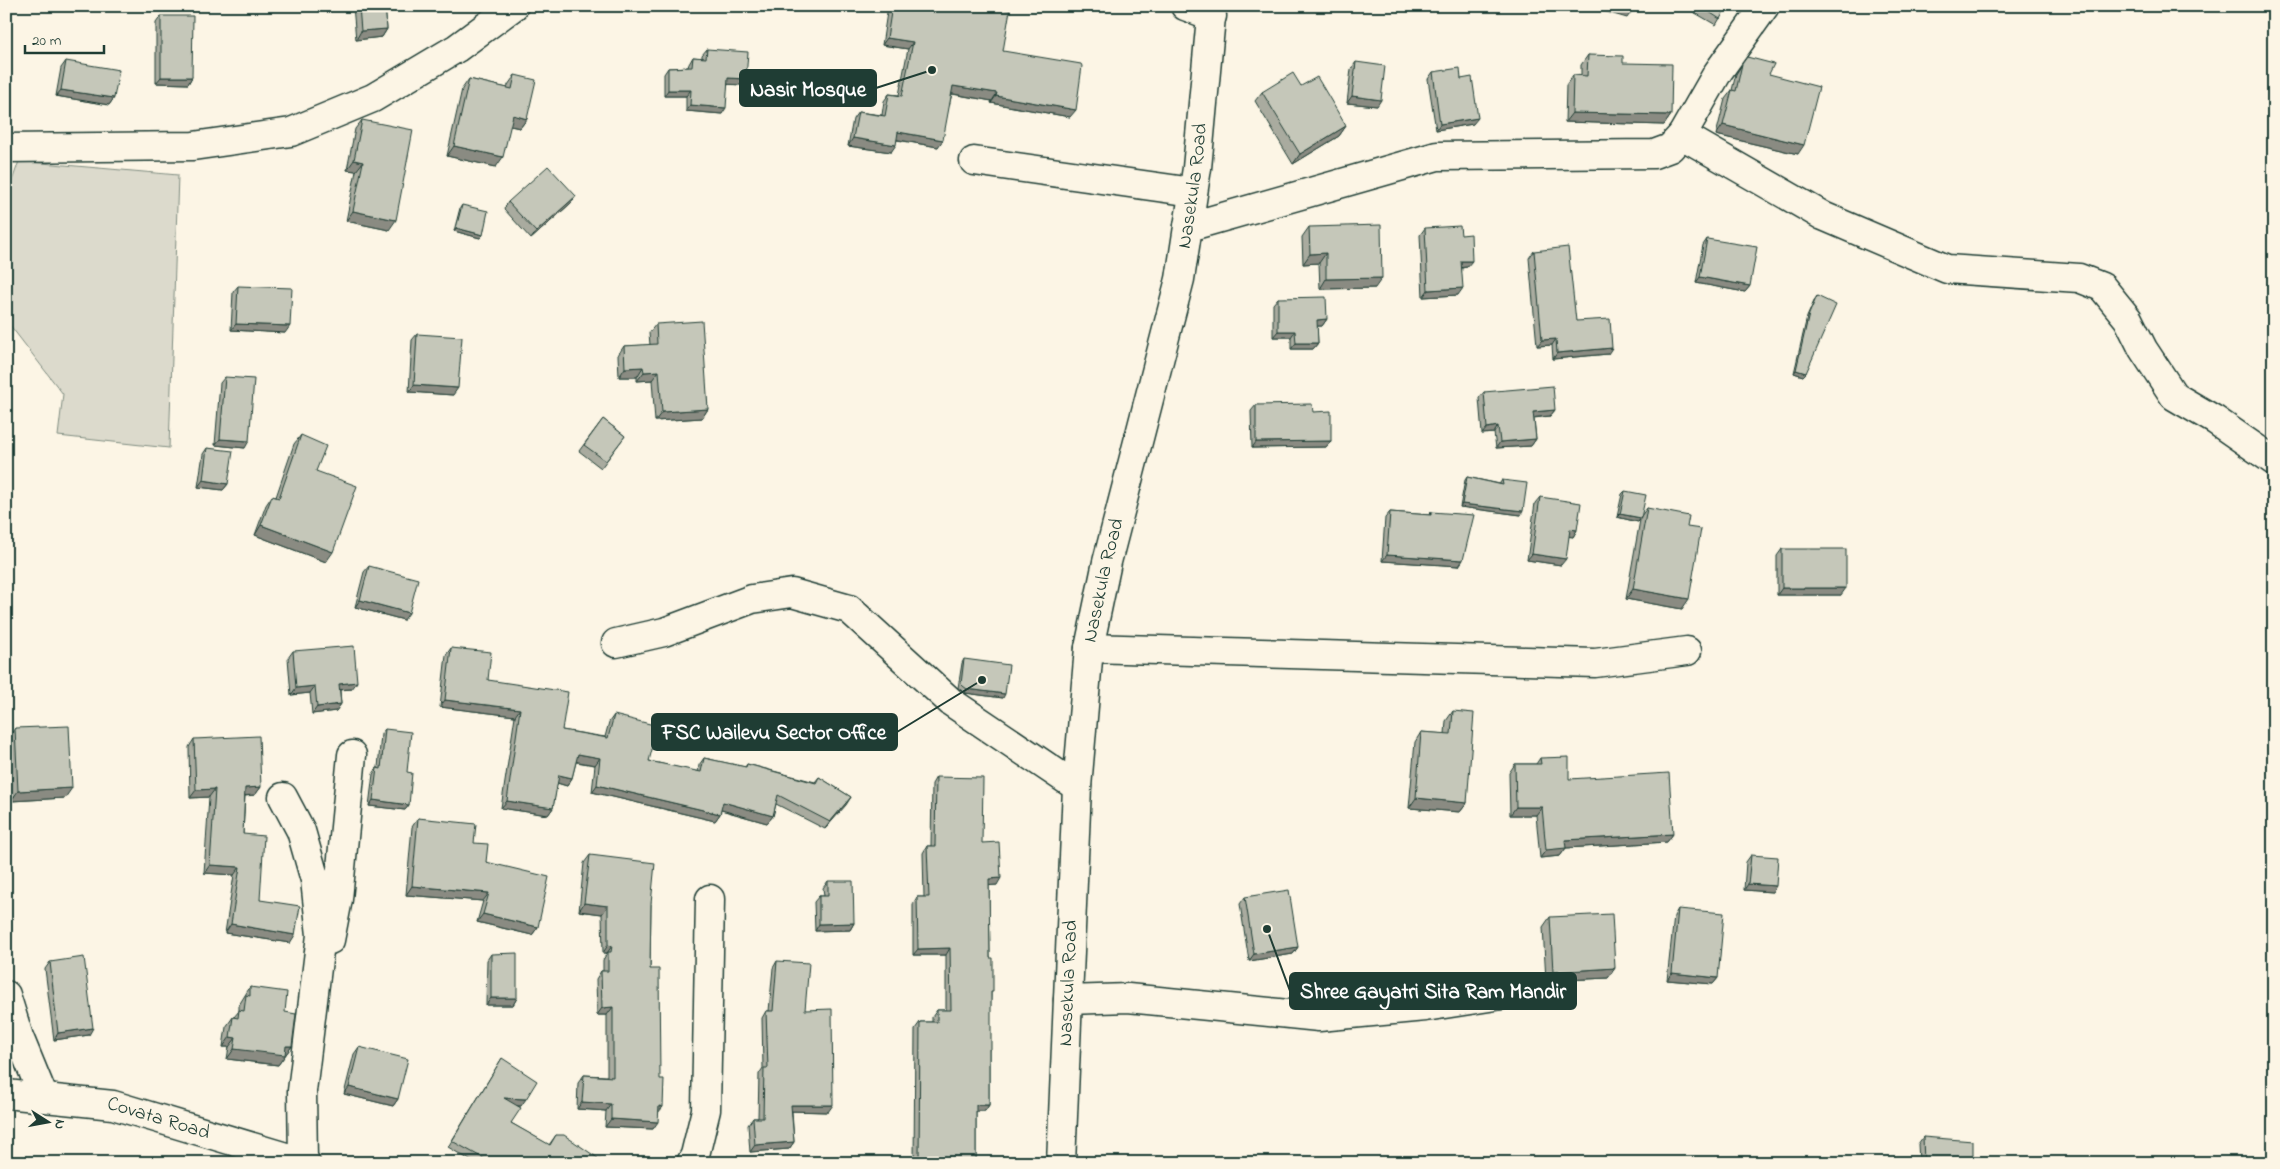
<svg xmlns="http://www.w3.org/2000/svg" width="2280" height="1169" font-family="'Indie Flower',sans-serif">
  <rect width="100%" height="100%" fill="#fcf5e5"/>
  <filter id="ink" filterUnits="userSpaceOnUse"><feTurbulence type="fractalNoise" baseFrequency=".02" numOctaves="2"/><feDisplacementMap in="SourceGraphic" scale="10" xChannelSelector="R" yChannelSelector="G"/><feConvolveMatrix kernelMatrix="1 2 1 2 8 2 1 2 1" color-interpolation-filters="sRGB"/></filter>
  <g filter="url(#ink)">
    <polygon fill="#dcdacc" stroke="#7e8c80" points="19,161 178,175 169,448 58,436 63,394 6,320 6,198"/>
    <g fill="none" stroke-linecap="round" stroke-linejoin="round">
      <defs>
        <g id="minor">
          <polyline points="1185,6 1212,16"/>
          <polyline points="1682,135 1823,216 1947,269 2079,278 2102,287 2128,319 2143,349 2174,396 2215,420 2274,461"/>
          <polyline points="6,148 193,146 291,132 373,98 457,48 514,6"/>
          <polyline points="974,161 1193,192"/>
          <polyline points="1188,227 1437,156 1654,154 1670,148 1682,135 1718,72 1765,6"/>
          <polyline points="616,643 664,632 752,599 792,593 849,609 951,702 1077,787"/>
          <polyline points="1089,648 1595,663 1687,651"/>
          <polyline points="283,797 301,831 315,880 321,935 302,1091 303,1162"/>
          <polyline points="330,940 338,899 352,755"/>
          <polyline points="6,995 19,1037 44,1098"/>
          <polyline points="1068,1000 1128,998 1319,1017 1425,1007 1528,991"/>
          <path id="s1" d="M 6,1094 L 113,1105 L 306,1163"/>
          <polyline points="691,1163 695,1155 706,1110 710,899"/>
        </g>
        <g id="major">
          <path id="s2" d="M 1061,1163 L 1077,787 L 1089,648 L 1107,562 L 1180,279 L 1197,168 L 1212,6"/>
        </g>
      </defs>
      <use href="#minor" stroke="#1f3d34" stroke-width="31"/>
      <use href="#major" stroke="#1f3d34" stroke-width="31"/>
      <use href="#minor" stroke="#fcf5e5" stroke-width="28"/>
      <use href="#major" stroke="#fcf5e5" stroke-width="28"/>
    </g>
    <g fill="#a9ab9f" stroke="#1f3d34">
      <polygon points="353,6 385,6 387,29 382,37 356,40"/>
      <polygon points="888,6 984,6 1003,51 1070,117 991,103 992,101 952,94 938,147 897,140 891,152 848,146 853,119 858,112 882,115 884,101 889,94 899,95 908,49 882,45"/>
      <polygon points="1692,6 1727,6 1716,25 1690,10"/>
      <polygon points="161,16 192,77 188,84 156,83 156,23"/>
      <polygon points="707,49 741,85 728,84 722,114 686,111 686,96 664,96 664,74 668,68 688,67 689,64 693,57 702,58 702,55"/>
      <polygon points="1588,55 1623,63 1671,115 1664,125 1565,122 1566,85 1573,75 1581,76 1581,65"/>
      <polygon points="1747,57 1769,74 1798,154 1716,135 1725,99 1732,90 1736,74"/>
      <polygon points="66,61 114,98 109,105 56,96 61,68"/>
      <polygon points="1356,62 1377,106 1347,103 1351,69"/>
      <polygon points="1433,72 1461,79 1473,124 1436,130 1428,79"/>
      <polygon points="515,75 527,119 520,128 510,126 496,167 447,156 462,89 469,79 507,88 508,85"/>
      <polygon points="1301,86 1346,126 1339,136 1293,164 1255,101 1262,92"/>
      <polygon points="362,120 389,230 346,221 356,171 347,170 355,129"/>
      <polygon points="508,202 571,203 531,239 504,209"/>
      <polygon points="462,205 483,235 480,238 454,231 460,208"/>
      <polygon points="1309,227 1375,288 1320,289 1319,263 1303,264 1302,237"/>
      <polygon points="1425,228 1467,267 1462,268 1458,295 1423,297 1420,235"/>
      <polygon points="1707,239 1750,286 1745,292 1696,283 1703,245"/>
      <polygon points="1534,251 1576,321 1608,354 1553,359 1552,345 1537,346 1529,258"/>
      <polygon points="238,286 285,333 231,330 233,292"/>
      <polygon points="1817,296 1806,373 1803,376 1794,373 1807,317 1815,299"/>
      <polygon points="1278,298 1327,319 1322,326 1317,326 1318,343 1313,349 1291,349 1291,337 1273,337 1273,304"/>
      <polygon points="656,324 708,409 702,418 655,421 652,380 637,381 637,377 619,377 618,355 624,346 650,345 649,333"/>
      <polygon points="417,334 453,395 409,392 412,340"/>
      <polygon points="225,377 245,448 215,445 220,383"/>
      <polygon points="1484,392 1555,410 1550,416 1534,418 1536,439 1531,446 1496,448 1494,433 1482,434 1479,398"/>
      <polygon points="1256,405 1313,412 1331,441 1326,447 1252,448 1251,411"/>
      <polygon points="603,419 625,436 601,468 579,451"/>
      <polygon points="301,435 316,471 326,562 255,535 266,505 272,496 276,497 294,444"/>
      <polygon points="207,448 228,484 223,490 198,487 203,454"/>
      <polygon points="1467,477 1500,484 1500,483 1502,480 1521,515 1460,507 1465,480"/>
      <polygon points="1625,491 1641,516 1647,508 1687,527 1682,609 1626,599 1640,520 1638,522 1617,517 1622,494"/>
      <polygon points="1540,497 1577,530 1573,537 1569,536 1561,565 1527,560 1535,503"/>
      <polygon points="1390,512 1430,515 1431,512 1459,566 1382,561 1385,518"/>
      <polygon points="1782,549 1841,595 1777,595 1777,556"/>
      <polygon points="369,566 404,620 355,607 364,572"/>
      <polygon points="451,648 488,680 562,730 605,737 609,722 614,715 649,761 698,772 699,765 704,758 745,767 747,764 815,782 819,777 851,797 825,829 776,804 773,816 767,823 721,810 720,814 715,821 592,792 595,765 576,762 572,778 567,786 557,783 553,808 548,815 501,808 515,716 440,707 446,655"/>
      <polygon points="293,651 352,689 340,690 341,704 336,711 312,714 310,693 291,695 288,658"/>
      <polygon points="964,659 1003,698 965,693 958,688 962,663"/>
      <polygon points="1453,711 1467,803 1460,812 1409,808 1415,742 1421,732 1445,734 1446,721"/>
      <polygon points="15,728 65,798 11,801 8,738"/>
      <polygon points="385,729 409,805 405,810 369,806 373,774 377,768 378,768 381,734"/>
      <polygon points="194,739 261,787 255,795 245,796 243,834 260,900 290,943 225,933 234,875 204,873 209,797 190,798 189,747"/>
      <polygon points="1540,758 1569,779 1673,834 1667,842 1566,848 1560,856 1540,858 1536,815 1510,815 1509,773 1515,764 1536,764"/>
      <polygon points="936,777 982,843 997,885 989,885 990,958 991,995 989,1052 989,1105 985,1111 976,1111 976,1163 914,1163 915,1029 920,1022 932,1022 932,1017 937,1010 946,1010 946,955 913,955 913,904 917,897 924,897 923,853 927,846 931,846 932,784"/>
      <polygon points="418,818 474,843 486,862 538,927 532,935 477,922 483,901 406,895 412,827"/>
      <polygon points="590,855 651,904 650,969 658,1113 653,1129 605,1127 606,1111 577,1109 578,1083 584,1075 607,1076 607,1015 597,1015 596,979 601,971 603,971 603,960 607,953 603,953 602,914 579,911 584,863"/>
      <polygon points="1751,855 1772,892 1744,890 1746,862"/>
      <polygon points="828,881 854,923 850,930 815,931 814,902 819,896 824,896 823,888"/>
      <polygon points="1245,897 1298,947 1293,954 1249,961 1240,904"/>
      <polygon points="1678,909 1718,978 1713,984 1667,980 1674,916"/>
      <polygon points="1550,917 1615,968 1608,978 1546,981 1543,927"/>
      <polygon points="491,954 517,998 513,1005 486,1005 487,960"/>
      <polygon points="777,961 805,1010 828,1112 792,1111 794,1142 789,1149 750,1152 748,1125 753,1118 758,1118 759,1074 763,1068 762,1018 766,1011 769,1011 773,968"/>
      <polygon points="50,962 89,1035 54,1040 45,969"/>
      <polygon points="250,987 285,1012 292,1046 278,1065 227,1059 229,1047 223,1047 226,1027 233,1017 234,1017 239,1011 239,1005"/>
      <polygon points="359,1047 398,1099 393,1106 344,1094 354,1054"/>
      <polygon points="502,1058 521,1106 517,1106 511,1123 549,1145 556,1135 605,1163 475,1163 448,1147"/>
      <polygon points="1923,1137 1973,1163 1919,1163 1918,1144"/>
    </g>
    <g fill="#8a8b82" stroke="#1f3d34">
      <polygon points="1586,6 1614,6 1632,11 1627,18"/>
      <polygon points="387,29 382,37 356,40 361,31"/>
      <polygon points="887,38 913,42 908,49 882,45"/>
      <polygon points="161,77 192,77 188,84 156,83"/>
      <polygon points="728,78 746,79 741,85 724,84"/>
      <polygon points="953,86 997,93 992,101 948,93"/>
      <polygon points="61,90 114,98 109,105 56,96"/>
      <polygon points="668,90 691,90 686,96 664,96"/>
      <polygon points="996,96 1076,110 1070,117 991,103"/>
      <polygon points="1352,96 1381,100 1377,106 1347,103"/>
      <polygon points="690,105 726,108 722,114 686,111"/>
      <polygon points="1572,113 1671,115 1664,125 1565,122"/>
      <polygon points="513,115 527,119 520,128 506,125"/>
      <polygon points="1478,118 1473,124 1436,130 1440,124"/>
      <polygon points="1723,125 1804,145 1798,154 1716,135"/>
      <polygon points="1346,126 1339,136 1293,164 1300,154"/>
      <polygon points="898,132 943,140 938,147 893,139"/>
      <polygon points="853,138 896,145 891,152 848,146"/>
      <polygon points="454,146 503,157 496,167 447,156"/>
      <polygon points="354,160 363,162 356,171 347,170"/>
      <polygon points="576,196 571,203 531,239 536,232"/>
      <polygon points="353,211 396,220 389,230 346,221"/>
      <polygon points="456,228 483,235 480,238 454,231"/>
      <polygon points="1326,253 1319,263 1303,264 1310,254"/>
      <polygon points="1461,261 1472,261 1467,267 1457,268"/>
      <polygon points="1700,277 1750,286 1745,292 1696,283"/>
      <polygon points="1382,278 1375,288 1320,289 1326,279"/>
      <polygon points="1463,288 1458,295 1423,297 1428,290"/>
      <polygon points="1327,319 1322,326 1312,326 1317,320"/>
      <polygon points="236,324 290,326 285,333 231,330"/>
      <polygon points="1278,331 1295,331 1291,337 1273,337"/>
      <polygon points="1556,339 1552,345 1537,346 1542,340"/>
      <polygon points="1296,343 1318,343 1313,349 1291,349"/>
      <polygon points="1612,348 1608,354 1553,359 1557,353"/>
      <polygon points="643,367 637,377 619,377 625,368"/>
      <polygon points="1796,370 1806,373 1803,376 1794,373"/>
      <polygon points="659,371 652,380 637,381 644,372"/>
      <polygon points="414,385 458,388 453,395 409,392"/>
      <polygon points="708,409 702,418 655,421 662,412"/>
      <polygon points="1555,410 1550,416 1529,418 1533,412"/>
      <polygon points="1498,426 1494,433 1482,434 1487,428"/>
      <polygon points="220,439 249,441 245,448 215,445"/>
      <polygon points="1536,439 1531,446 1496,448 1500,442"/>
      <polygon points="1331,441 1326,447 1252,448 1256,442"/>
      <polygon points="203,480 228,484 223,490 198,487"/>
      <polygon points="1462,504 1523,511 1521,515 1460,507"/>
      <polygon points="1620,514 1641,518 1638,522 1617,517"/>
      <polygon points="261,525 333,552 326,562 255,535"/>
      <polygon points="1570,529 1577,530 1573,537 1565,536"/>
      <polygon points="1532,554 1566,559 1561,565 1527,560"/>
      <polygon points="1387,555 1463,560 1459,566 1382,561"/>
      <polygon points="1782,588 1846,588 1841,595 1777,595"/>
      <polygon points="1633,589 1689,599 1682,609 1626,599"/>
      <polygon points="360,600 409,613 404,620 355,607"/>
      <polygon points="357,682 352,689 334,690 339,684"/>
      <polygon points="315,686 310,693 291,695 296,688"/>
      <polygon points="967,689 1005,694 1003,698 965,693"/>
      <polygon points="445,700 520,709 515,716 440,707"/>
      <polygon points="341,704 336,711 312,714 317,707"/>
      <polygon points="578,754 600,758 595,765 573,761"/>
      <polygon points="559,775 572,778 567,786 554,782"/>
      <polygon points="597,785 720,814 715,821 592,792"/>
      <polygon points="261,787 255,795 240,796 245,788"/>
      <polygon points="72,788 65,798 11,801 18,791"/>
      <polygon points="215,789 209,797 190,798 196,790"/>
      <polygon points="851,797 846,805 825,829 830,822"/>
      <polygon points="1416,798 1467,803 1460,812 1409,808"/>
      <polygon points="373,800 409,805 405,810 369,806"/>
      <polygon points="507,801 553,808 548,815 501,808"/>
      <polygon points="723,802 773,816 767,823 718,809"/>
      <polygon points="1516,807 1542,807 1536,815 1510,815"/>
      <polygon points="1673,834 1667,842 1566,848 1560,856 1540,858 1546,850 1565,840"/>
      <polygon points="210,865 240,867 234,875 204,873"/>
      <polygon points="1001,878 997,885 984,886 989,879"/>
      <polygon points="1748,884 1776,886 1772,892 1744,890"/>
      <polygon points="412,886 489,893 483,901 406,895"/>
      <polygon points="584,903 608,906 602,914 579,911"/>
      <polygon points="483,914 538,927 532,935 477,922"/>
      <polygon points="854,923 850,930 815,931 819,924"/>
      <polygon points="231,924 295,935 290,943 225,933"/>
      <polygon points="608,945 612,946 607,953 603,953"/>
      <polygon points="1298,947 1293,954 1249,961 1254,954"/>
      <polygon points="950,948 946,955 913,955 918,949"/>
      <polygon points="1615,968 1608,978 1546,981 1553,972"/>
      <polygon points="1672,973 1718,978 1713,984 1667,980"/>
      <polygon points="491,998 517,998 513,1005 486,1005"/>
      <polygon points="613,1007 607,1015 597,1015 602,1008"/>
      <polygon points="93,1028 89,1035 54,1040 58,1033"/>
      <polygon points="230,1037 236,1038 229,1047 223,1047"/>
      <polygon points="286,1046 292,1046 278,1065 227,1059 234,1049"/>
      <polygon points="349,1087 398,1099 393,1106 344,1094"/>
      <polygon points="504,1098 526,1099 521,1106 499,1105"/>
      <polygon points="582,1102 611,1104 606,1111 577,1109"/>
      <polygon points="791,1105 833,1105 828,1112 787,1111"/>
      <polygon points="976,1105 989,1105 985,1111 972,1111"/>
      <polygon points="659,1106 663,1107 657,1114"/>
      <polygon points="611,1119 658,1122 653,1129 605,1127"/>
      <polygon points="794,1142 789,1149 750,1152 755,1145"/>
      <polygon points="919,1161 937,1161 936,1163 918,1163"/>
    </g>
    <g fill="#c5c7b9" stroke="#1f3d34">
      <polygon points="359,6 385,6 387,29 361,31"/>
      <polygon points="892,6 984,6 1010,10 1003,51 1081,64 1082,66 1076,110 996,96 997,93 953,86 943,140 898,132 896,145 853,138 858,112 885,116 889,94 902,96 913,42 887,38"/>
      <polygon points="1614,6 1633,6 1632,11"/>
      <polygon points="1700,6 1727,6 1720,19"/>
      <polygon points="161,16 193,16 192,77 161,77"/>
      <polygon points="707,49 748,52 746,79 728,78 726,108 690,105 691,90 668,90 668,68 692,67 693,57 706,58"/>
      <polygon points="1588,55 1623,56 1623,63 1672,64 1671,115 1572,113 1573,75 1587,76"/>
      <polygon points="1747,57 1774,64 1769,74 1819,87 1804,145 1723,125 1732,90 1736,91 1742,64"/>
      <polygon points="66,61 119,70 114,98 61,90"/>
      <polygon points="1356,62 1385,66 1381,100 1352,96"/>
      <polygon points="1460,68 1461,79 1472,77 1478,118 1440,124 1433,72"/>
      <polygon points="1293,73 1301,86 1317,77 1346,126 1300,154 1262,92"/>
      <polygon points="515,75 536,80 527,119 513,115 503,157 454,146 469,79 512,89"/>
      <polygon points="362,120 413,130 396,220 353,211 363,162 354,160"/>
      <polygon points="548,166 576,196 536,232 508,202"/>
      <polygon points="462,205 488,211 483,235 456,228"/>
      <polygon points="1381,225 1382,278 1326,279 1326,253 1310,254 1309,227"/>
      <polygon points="1460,226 1461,235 1471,234 1472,261 1461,261 1463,288 1428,290 1425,228"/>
      <polygon points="1707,239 1757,247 1750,286 1700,277"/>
      <polygon points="1568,247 1576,321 1610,319 1612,348 1557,353 1556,339 1542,340 1534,251"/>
      <polygon points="238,286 292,288 290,326 236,324"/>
      <polygon points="1817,296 1836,305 1806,373 1796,370 1809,314"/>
      <polygon points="1326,297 1327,319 1317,320 1318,343 1296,343 1295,331 1278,331 1278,298"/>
      <polygon points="702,321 708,409 662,412 659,371 644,372 643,367 625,368 624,346 657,344 656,324"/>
      <polygon points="417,334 462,337 458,388 414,385"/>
      <polygon points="225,377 254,379 249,441 220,439"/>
      <polygon points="1553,386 1555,410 1533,412 1536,439 1500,442 1498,426 1487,428 1484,392"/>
      <polygon points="1312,404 1313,412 1331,411 1331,441 1256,442 1256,405"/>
      <polygon points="603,419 625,436 606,461 584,445"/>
      <polygon points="301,435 326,446 316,471 357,486 333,552 261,525 272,496 279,498"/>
      <polygon points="207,448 233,451 228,484 203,480"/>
      <polygon points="1467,477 1503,485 1502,480 1527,483 1523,511 1462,504"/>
      <polygon points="1625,491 1646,495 1641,518 1620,514"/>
      <polygon points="1540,497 1581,503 1577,530 1570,529 1566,559 1532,554"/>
      <polygon points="1647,508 1689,516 1687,527 1701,529 1689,599 1633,589"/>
      <polygon points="1390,512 1431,515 1431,512 1474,515 1463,560 1387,555"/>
      <rect x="1782" y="549" width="64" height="39"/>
      <polygon points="369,566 418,579 409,613 360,600"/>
      <polygon points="354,646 357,682 339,684 341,704 317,707 315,686 296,688 293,651"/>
      <polygon points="451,648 491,652 488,680 568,692 562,730 608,738 614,715 658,726 649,761 701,772 704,758 746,767 747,764 816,783 819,777 851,797 830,822 778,795 773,816 723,802 720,814 597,785 600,758 578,754 572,778 559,775 553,808 507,801 520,709 445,700"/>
      <polygon points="964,659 1009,665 1005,694 967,689 963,686 961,684"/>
      <polygon points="1453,711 1474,713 1467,803 1416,798 1421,732 1451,734"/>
      <polygon points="69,726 72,788 18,791 15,728"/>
      <polygon points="385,729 411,732 407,772 412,773 409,805 373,800 377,768 381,769"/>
      <polygon points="259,736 261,787 245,788 243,834 264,836 260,900 300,906 295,935 231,924 240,867 210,865 215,789 196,790 194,739"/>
      <polygon points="1569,757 1569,779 1669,773 1673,834 1565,840 1566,848 1546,850 1542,807 1516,807 1515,764 1541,764 1540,758"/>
      <polygon points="936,777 983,778 982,843 999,842 1001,878 989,879 990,958 993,958 993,992 991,992 991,1049 989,1049 989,1105 976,1105 976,1163 937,1163 937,1161 919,1161 920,1022 937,1022 937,1010 951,1010 950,948 918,949 917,897 929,897 927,846 935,846"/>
      <polygon points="418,818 476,824 474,843 488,844 486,862 549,877 538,927 483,914 489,893 412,886"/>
      <polygon points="590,855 655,863 651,904 650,969 659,969 660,1079 664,1079 663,1107 659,1106 658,1122 611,1119 611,1104 582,1102 584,1075 613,1077 613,1007 602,1008 601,971 608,971 608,952 611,952 612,946 608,945 608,906 584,903"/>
      <polygon points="1751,855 1778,857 1776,886 1748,884"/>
      <polygon points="828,881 853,881 854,923 819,924 819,896 828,896"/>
      <polygon points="1289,890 1298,947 1254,954 1245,897"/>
      <polygon points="1678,909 1724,913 1718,978 1672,973"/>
      <polygon points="1612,914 1615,968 1553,972 1550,917"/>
      <polygon points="517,953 517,998 491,998 491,954"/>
      <polygon points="84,957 93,1028 58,1033 50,962"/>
      <polygon points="777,961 809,963 805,1010 832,1009 833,1105 791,1105 794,1142 755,1145 753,1118 763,1118 764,1068 768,1068 766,1011 773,1011"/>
      <polygon points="250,987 287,992 285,1012 296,1014 292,1046 286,1046 285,1055 234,1049 236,1038 230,1037 233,1017 238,1018 239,1010 244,1011 246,995 250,996"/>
      <polygon points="359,1047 408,1059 398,1099 349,1087"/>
      <polygon points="502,1058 537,1081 526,1099 504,1098 521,1108 511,1123 550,1145 556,1135 564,1135 605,1163 492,1163 452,1141"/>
      <polygon points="1923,1137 1973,1141 1973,1163 1924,1163"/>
    </g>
  </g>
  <g text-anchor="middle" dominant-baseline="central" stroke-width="4" stroke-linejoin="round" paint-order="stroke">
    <g font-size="20" fill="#1f3d34" stroke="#fcf5e5">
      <text stroke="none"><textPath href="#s2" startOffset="990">Nasekula Road</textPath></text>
      <text stroke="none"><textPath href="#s2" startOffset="585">Nasekula Road</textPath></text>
      <text stroke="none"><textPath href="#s2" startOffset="180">Nasekula Road</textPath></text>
      <text stroke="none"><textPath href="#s1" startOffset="155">Covata Road</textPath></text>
    </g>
  </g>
  <path fill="none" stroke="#1f3d34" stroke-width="2" d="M932 70L876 88M982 680L897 732M1267 929L1290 991"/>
  <g fill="#1f3d34" stroke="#fcf5e5" stroke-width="2">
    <circle cx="932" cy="70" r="5"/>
    <circle cx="982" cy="680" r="5"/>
    <circle cx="1267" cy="929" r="5"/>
  </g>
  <g fill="#1f3d34" stroke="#1f3d34" stroke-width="2">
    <rect x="740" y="70" width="136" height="36" rx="5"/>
    <rect x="652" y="714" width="245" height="36" rx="5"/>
    <rect x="1290" y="973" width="286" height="36" rx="5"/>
  </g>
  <g font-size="21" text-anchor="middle" font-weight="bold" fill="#fff">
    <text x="808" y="96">Nasir Mosque</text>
    <text x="774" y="739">FSC Wailevu Sector Office</text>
    <text x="1433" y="998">Shree Gayatri Sita Ram Mandir</text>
  </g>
  <rect width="2280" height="1169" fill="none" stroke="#fcf5e5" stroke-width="25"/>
  <rect x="12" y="12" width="2255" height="1144" fill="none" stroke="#1f3d34" stroke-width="2" filter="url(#ink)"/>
  <g transform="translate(48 1122) rotate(101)" stroke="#fcf5e5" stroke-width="4" paint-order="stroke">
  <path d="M0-4L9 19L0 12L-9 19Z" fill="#1f3d34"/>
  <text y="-8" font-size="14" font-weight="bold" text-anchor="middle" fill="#1f3d34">N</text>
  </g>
  <path d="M25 45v8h79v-8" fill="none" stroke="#1f3d34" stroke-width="2.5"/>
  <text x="32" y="45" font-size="15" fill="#1f3d34" stroke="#fcf5e5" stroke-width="4" paint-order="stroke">20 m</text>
</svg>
